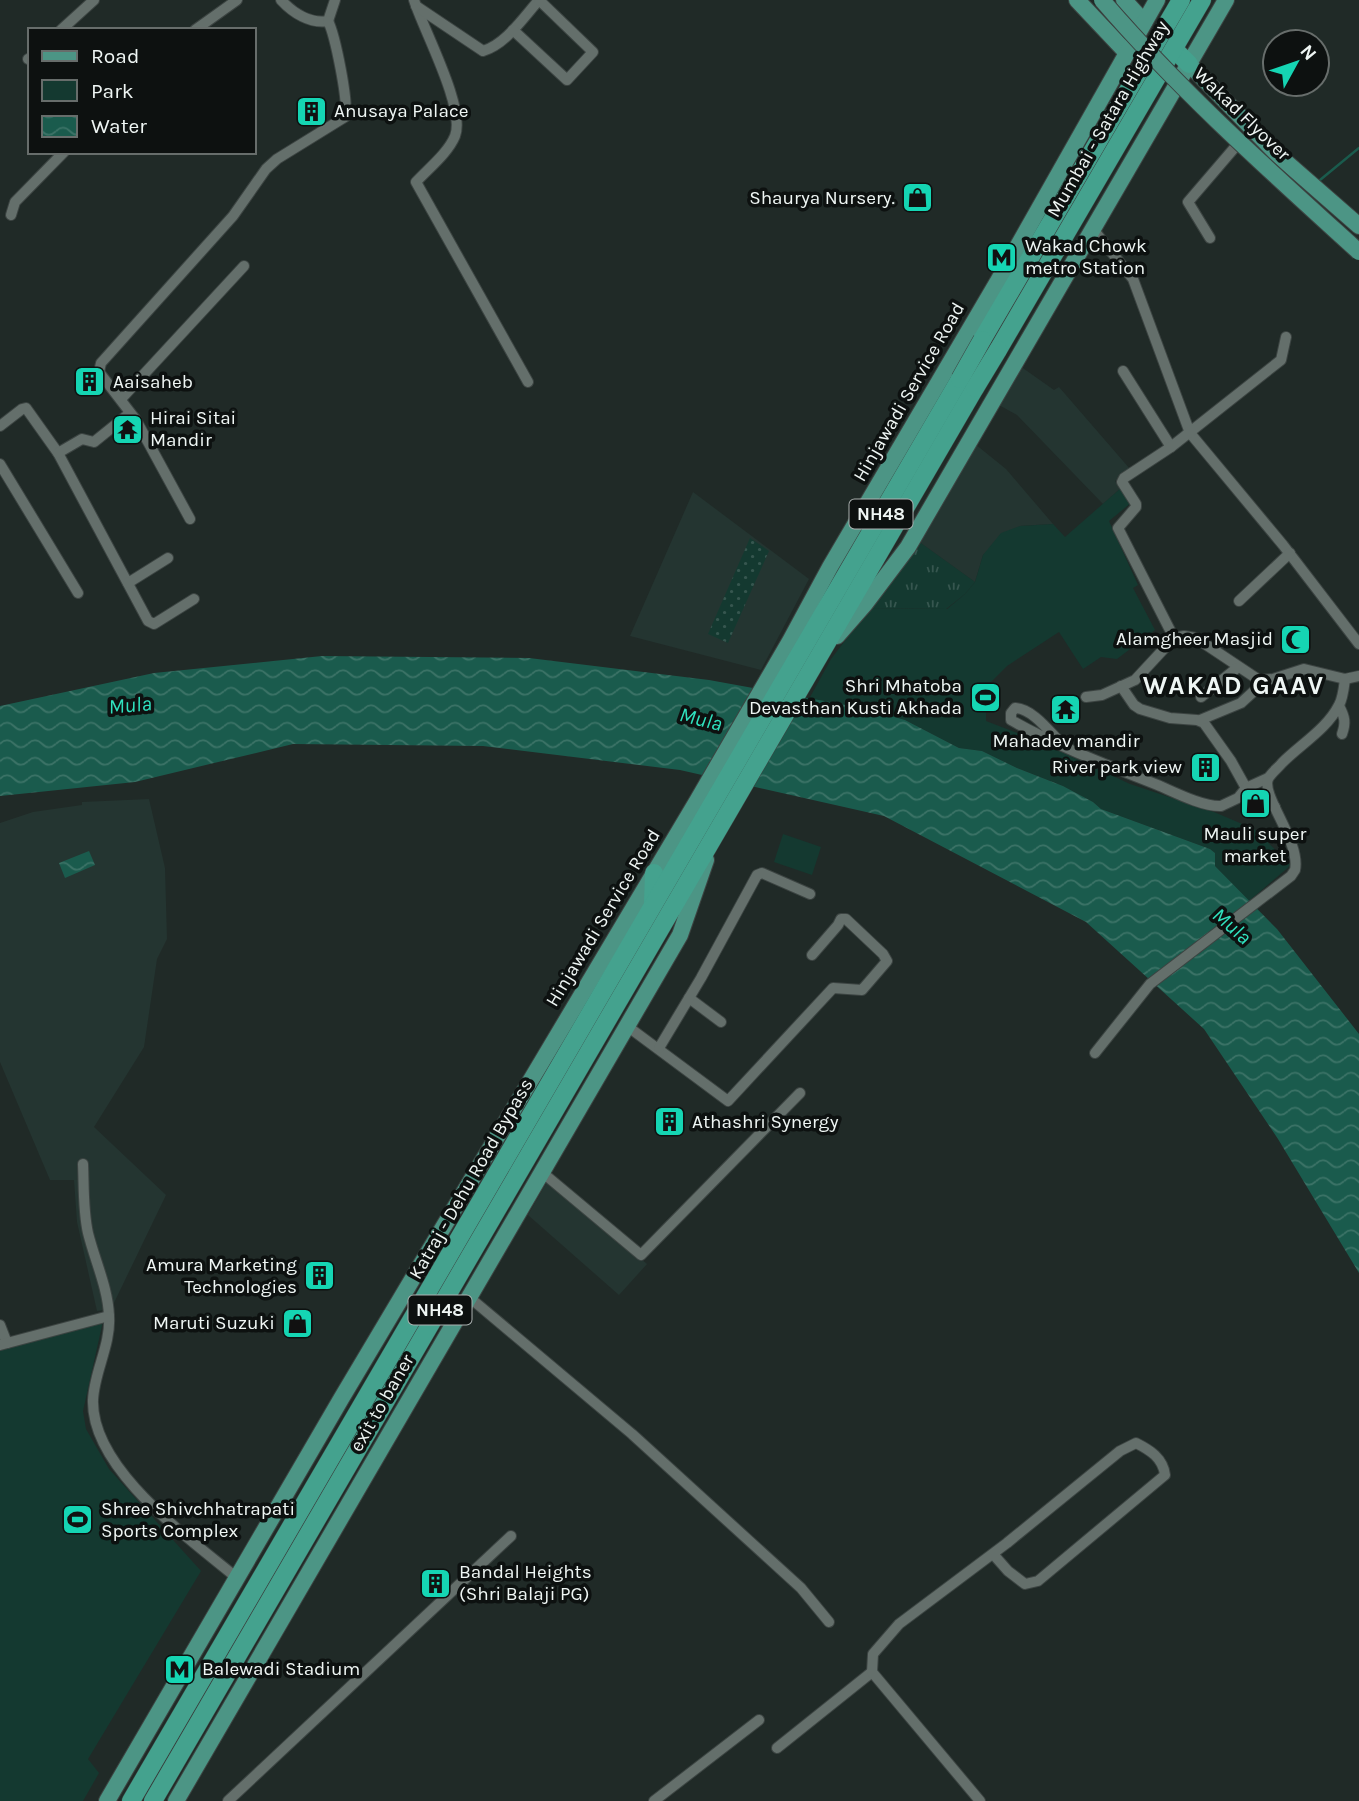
<svg xmlns="http://www.w3.org/2000/svg" width="1359" height="1801" font-family="Karla,sans-serif">
  <defs>
    <pattern id="grass-tufts" width="24" height="20" patternUnits="userSpaceOnUse" patternTransform="scale(1.75)"><rect width="24" height="20" fill="#143930"/><path d="M3 7l-1-3M5 7V3M7 7l1-3M15 17l-1-3M17 17v-4M19 17l1-3" fill="none" stroke="#36564f"/></pattern>
    <pattern id="garden-dots" width="8" height="8" patternUnits="userSpaceOnUse" patternTransform="scale(1.75)"><rect width="8" height="8" fill="#143930"/><path d="M2 2h.1M6 6h.1" fill="none" stroke="#36564f" stroke-width="1.8" stroke-linecap="round"/></pattern>
    <pattern id="water-waves" width="16" height="10" patternUnits="userSpaceOnUse" patternTransform="scale(1.75)"><rect width="16" height="10" fill="#1a5b4d"/><path d="M0 5q4-4 8 0t8 0" fill="none" stroke="#3c7367"/></pattern>
  </defs>
  <rect width="100%" height="100%" fill="#202a27"/>
  <g fill="#243531">
    <polygon points="1020,366 1054,390 1059,387 1130,469 1115,481 1121,488 1103,504 1017,415 997,404"/>
    <polygon points="975,444 1006,469 1053,524 1020,526 983,555 975,582 918,541"/>
    <polygon points="693,492 809,579 761,670 630,636"/>
    <polygon points="149,799 165,868 167,939 157,959 144,1047 94,1127 166,1195 111,1309 97,1311 77,1222 74,1180 50,1180 0,1062 0,823 33,812 82,805 82,802"/>
    <polygon points="548,1180 647,1264 619,1295 528,1215"/>
  </g>
  <polygon fill="url(#grass-tufts)" points="918,541 975,582 965,594 946,609 870,608"/>
  <g fill="#143930">
    <polygon points="1121,488 1132,502 1109,521 1138,585 1133,588 1155,630 1117,659 1101,657 1083,669 1059,632 1007,666 991,682 977,683 971,690 971,700 980,709 986,711 986,721 1036,740 1130,784 1214,812 1254,829 1291,865 1249,901 1215,866 1215,853 1210,849 1101,809 1093,802 1063,786 1017,768 982,751 959,748 905,720 809,699 831,659 870,608 947,609 965,594 975,582 983,555 1001,533 1020,526 1053,524 1065,537"/>
    <polygon points="783,834 821,847 812,875 774,862"/>
    <polygon points="103,1321 83,1411 86,1429 109,1469 201,1571 88,1759 99,1773 83,1801 0,1801 0,1348"/>
  </g>
  <polygon fill="url(#garden-dots)" points="750,538 769,551 728,643 708,634"/>
  <g fill="url(#water-waves)">
    <polygon points="322,656 529,658 709,680 863,708 905,720 959,748 982,751 1017,768 1063,786 1093,802 1101,809 1210,849 1215,853 1215,866 1277,929 1359,1034 1359,1273 1278,1139 1204,1029 1086,922 884,816 680,770 483,746 293,744 135,782 0,796 0,706 154,673"/>
    <polygon points="89,851 95,865 65,878 59,863"/>
  </g>
  <g fill="none" stroke-linecap="round" stroke-linejoin="round">
    <polyline stroke="#1a5b4d" stroke-width="2.5" points="1320,180 1359,148"/>
    <defs>
      <g id="minor">
        <path d="M 281,0 C 293,13 310,24 328,21 L 335,0"/>
        <path d="M 414,0 C 423,29 466,108 455,136 C 448,153 429,168 416,182 L 528,382"/>
        <path d="M 416,6 L 483,51 C 506,44 523,18 539,0"/>
        <polyline points="61,30 94,0"/>
        <polyline points="195,30 237,0"/>
        <polyline points="513,30 567,80 593,52 539,0"/>
        <polyline points="28,59 30,58"/>
        <polyline points="11,215 15,202 64,152"/>
        <polyline points="1093,229 1133,279 1190,433 1283,545 1359,644"/>
        <polyline points="1210,238 1188,202 1236,146"/>
        <polyline points="1123,371 1171,447"/>
        <polyline points="121,399 244,266"/>
        <polyline points="0,426 22,409 26,408 58,453 148,621 154,624 194,599"/>
        <polyline points="58,453 82,439 94,442 130,413"/>
        <polyline points="0,464 78,593"/>
        <path d="M 190,519 L 136,420 L 99,372 L 101,363 L 233,216 L 266,169 L 277,159 L 345,117 C 349,102 335,35 328,21"/>
        <polyline points="128,583 168,558"/>
        <polyline points="1239,601 1290,553"/>
        <polyline points="1174,638 1184,636 1196,638 1259,680 1273,679 1304,669 1345,679 1359,676"/>
        <polyline points="1121,686 1134,705 1140,709 1170,718 1197,720 1204,723 1231,761 1246,788 1268,778"/>
        <polyline points="1086,697 1102,695 1135,680 1174,638 1118,528 1136,507 1136,504 1122,482 1124,478 1171,447 1281,360 1286,337"/>
        <polyline points="1201,697 1237,668"/>
        <path d="M 1339,706 C 1345,717 1346,723 1342,734"/>
        <polyline points="1200,720 1241,703 1265,681"/>
        <path d="M 1064,746 C 1051,734 1034,709 1015,708 L 1011,713 L 1011,720 C 1058,747 1110,766 1160,786 C 1176,793 1204,807 1221,806 L 1238,798 L 1246,788 L 1264,803 L 1275,807"/>
        <polyline points="689,998 721,1022"/>
        <polyline points="627,1026 728,1101 833,988 862,990 887,961 883,954 846,919 841,919 838,925 812,955"/>
        <polyline points="659,1048 701,978 757,875 762,873 810,894"/>
        <path d="M 1095,1053 L 1150,984 L 1291,876 L 1295,870 C 1301,842 1261,796 1268,779 C 1271,773 1278,768 1282,763 C 1301,744 1327,729 1339,705 C 1343,698 1344,687 1345,679"/>
        <path d="M 83,1164 C 84,1187 83,1211 88,1233 C 95,1261 108,1288 109,1316 C 111,1345 94,1372 93,1400 C 91,1469 189,1538 237,1578"/>
        <polyline points="543,1173 641,1255 800,1093"/>
        <polyline points="469,1297 632,1434 801,1588 829,1622"/>
        <polyline points="0,1325 7,1343"/>
        <polyline points="0,1345 109,1316"/>
        <polyline points="777,1748 872,1672"/>
        <polyline points="228,1801 511,1536"/>
        <polyline points="654,1801 759,1720"/>
        <path d="M 980,1801 L 872,1672 L 873,1654 L 899,1624 L 1007,1543 L 1120,1451 L 1136,1443 C 1150,1450 1163,1458 1165,1475 L 1038,1581 L 1025,1584 L 1008,1571 L 993,1554"/>
      </g>
      <g id="primary">
        <polyline points="1077,0 1127,53"/>
        <polyline points="1124,0 1144,22"/>
        <polyline points="1189,64 1279,156 1359,226"/>
        <polyline points="837,636 865,604 908,547 1226,0"/>
        <polyline points="107,1801 341,1399 697,801 790,641 830,567 998,281 1157,0"/>
        <polyline points="176,1801 680,935 706,860"/>
      </g>
      <g id="trunk">
        <polyline points="1174,49 1189,64"/>
        <polyline points="982,340 1181,0"/>
        <polyline points="998,350 1202,0"/>
        <polyline points="653,903 654,873"/>
        <polyline points="131,1801 960,379"/>
        <polyline points="153,1801 975,388"/>
      </g>
    </defs>
    <use href="#minor" stroke="#3c4442" stroke-width="12"/>
    <use href="#primary" stroke="#3c4442" stroke-width="18"/>
    <use href="#trunk" stroke="#3c4442" stroke-width="19"/>
    <use href="#minor" stroke="#646f6b" stroke-width="10"/>
    <use href="#primary" stroke="#4c9585" stroke-width="16"/>
    <use href="#trunk" stroke="#44a28e" stroke-width="18"/>
    <defs>
      <path id="primary-bridge" d="M 1102,0 C 1180,91 1270,171 1359,252"/>
      <g id="trunk-bridge">
        <polyline points="960,379 982,340"/>
        <polyline points="975,388 998,350"/>
      </g>
    </defs>
    <use href="#primary-bridge" stroke="#3c4442" stroke-width="18" stroke-linecap="butt"/>
    <use href="#trunk-bridge" stroke="#3c4442" stroke-width="19" stroke-linecap="butt"/>
    <use href="#primary-bridge" stroke="#4c9585" stroke-width="16"/>
    <use href="#trunk-bridge" stroke="#44a28e" stroke-width="18"/>
  </g>
  <defs>
    <symbol id="building-square" viewBox="-11 -11 22 22"><rect x="-9" y="-9" width="18" height="18" rx="4" fill="#15d5b3" stroke="#0d1110"/><path d="M-4-6H4V6H1V3H-1V6H-4ZM-2.5-4.3h1.7v1.8h-1.7ZM.8-4.3h1.7v1.8H.8ZM-2.5-1h1.7V.8h-1.7ZM.8-1h1.7V.8H.8Z" fill="#111"/></symbol>
    <symbol id="shop-square" viewBox="-11 -11 22 22"><rect x="-9" y="-9" width="18" height="18" rx="4" fill="#15d5b3" stroke="#0d1110"/><path d="M-5-2.5h2.3a2.7 3.5 0 0 1 5.4 0H5L5.5 6h-11ZM-1.5-2.5h3a1.5 2.3 0 0 0-3 0Z" fill="#111"/></symbol>
    <symbol id="metro-square" viewBox="-11 -11 22 22"><rect x="-9" y="-9" width="18" height="18" rx="4" fill="#15d5b3" stroke="#0d1110"/><path d="M-5.5 5V-5H-3L0 0L3-5H5.5V5H3V-.5L0 4L-3-.5V5Z" fill="#111"/></symbol>
    <symbol id="temple-square" viewBox="-11 -11 22 22"><rect x="-9" y="-9" width="18" height="18" rx="4" fill="#15d5b3" stroke="#0d1110"/><path d="M0-6L5-2H3V0L6.5 2.5H4V6H1.5V3h-3V6H-4V2.5H-6.5L-3 0V-2H-5Z" fill="#111"/></symbol>
    <symbol id="mosque-square" viewBox="-11 -11 22 22"><rect x="-9" y="-9" width="18" height="18" rx="4" fill="#15d5b3" stroke="#0d1110"/><path d="M3.5-4.9A6 6 0 1 0 3.5 4.9A5 5 0 1 1 3.5-4.9Z" fill="#111"/></symbol>
    <symbol id="stadium-square" viewBox="-11 -11 22 22"><rect x="-9" y="-9" width="18" height="18" rx="4" fill="#15d5b3" stroke="#0d1110"/><path d="M0-5a6.5 5 0 1 0 0 10a6.5 5 0 1 0 0-10ZM-3.5-1.8h7v3.6h-7Z" fill="#111"/></symbol>
  </defs>
  <g fill-rule="evenodd">
    <use href="#building-square" x="294" y="94" width="35" height="35"/>
    <use href="#shop-square" x="900" y="180" width="35" height="35"/>
    <use href="#metro-square" x="984" y="240" width="35" height="35"/>
    <use href="#building-square" x="72" y="364" width="35" height="35"/>
    <use href="#temple-square" x="110" y="412" width="35" height="35"/>
    <use href="#mosque-square" x="1278" y="622" width="35" height="35"/>
    <use href="#stadium-square" x="968" y="680" width="35" height="35"/>
    <use href="#temple-square" x="1048" y="692" width="35" height="35"/>
    <use href="#building-square" x="1188" y="750" width="35" height="35"/>
    <use href="#shop-square" x="1238" y="786" width="35" height="35"/>
    <use href="#building-square" x="652" y="1104" width="35" height="35"/>
    <use href="#building-square" x="302" y="1258" width="35" height="35"/>
    <use href="#shop-square" x="280" y="1306" width="35" height="35"/>
    <use href="#stadium-square" x="60" y="1502" width="35" height="35"/>
    <use href="#building-square" x="418" y="1566" width="35" height="35"/>
    <use href="#metro-square" x="162" y="1652" width="35" height="35"/>
  </g>
  <g text-anchor="middle" dominant-baseline="central" stroke-width="7" stroke-linejoin="round" paint-order="stroke">
    <g fill="#0d1110" stroke="#abb1b0" stroke-width="2">
      <rect x="849.5" y="499.5" width="63" height="29" rx="5"/>
      <rect x="408.5" y="1295.5" width="63" height="29" rx="5"/>
    </g>
    <g font-size="18" font-weight="bold" fill="#eff6f4">
      <text x="881" y="514">NH48</text>
      <text x="440" y="1310">NH48</text>
    </g>
    <g font-size="19" fill="#eff6f4" stroke="#0d1110" text-anchor="start">
      <text x="334" y="111">Anusaya Palace</text>
      <text x="895" y="198" text-anchor="end">Shaurya Nursery.</text>
      <text x="1025" y="246">Wakad Chowk<tspan x="1025" dy="22">metro Station</tspan></text>
      <text x="113" y="382">Aaisaheb</text>
      <text x="150" y="418">Hirai Sitai<tspan x="150" dy="22">Mandir</tspan></text>
      <text x="1273" y="639" text-anchor="end">Alamgheer Masjid</text>
      <text x="962" y="686" text-anchor="end">Shri Mhatoba<tspan x="962" dy="22">Devasthan Kusti Akhada</tspan></text>
      <text x="1066" y="741" text-anchor="middle">Mahadev mandir</text>
      <text x="1182" y="767" text-anchor="end">River park view</text>
      <text x="1255" y="834" text-anchor="middle">Mauli super<tspan x="1255" dy="22">market</tspan></text>
      <text x="692" y="1122">Athashri Synergy</text>
      <text x="297" y="1265" text-anchor="end">Amura Marketing<tspan x="297" dy="22">Technologies</tspan></text>
      <text x="275" y="1323" text-anchor="end">Maruti Suzuki</text>
      <text x="101" y="1509">Shree Shivchhatrapati<tspan x="101" dy="22">Sports Complex</tspan></text>
      <text x="459" y="1572">Bandal Heights<tspan x="459" dy="22">(Shri Balaji PG)</tspan></text>
      <text x="202" y="1669">Balewadi Stadium</text>
    </g>
    <g font-size="19" fill="#eff6f4" stroke="#0d1110">
      <text transform="translate(1242 114) rotate(44)">Wakad Flyover</text>
      <text transform="translate(1108 119) rotate(-60)">Mumbai - Satara Highway</text>
      <text transform="translate(909 392) rotate(-60)">Hinjawadi Service Road</text>
      <text transform="translate(603 918) rotate(-59)">Hinjawadi Service Road</text>
      <text transform="translate(471 1179) rotate(-60)">Katraj - Dehu Road Bypass</text>
      <text transform="translate(382 1403) rotate(-60)">exit to baner</text>
    </g>
    <g font-size="21" font-style="italic" fill="#30e2bf" stroke="#0d1110">
      <text transform="translate(130 705) rotate(-5)">Mula</text>
      <text transform="translate(701 719) rotate(14)">Mula</text>
      <text transform="translate(1232 926) rotate(41)">Mula</text>
    </g>
    <g font-size="26" font-weight="bold" letter-spacing="2" fill="#eff6f4" stroke="#0d1110">
      <text x="1234" y="685">WAKAD GAAV</text>
    </g>
  </g>
  <rect x="28" y="28" width="228" height="126" fill="#0d1110" stroke="#676d6b" stroke-width="2"/>
  <rect x="42" y="51" width="35" height="10" fill="#4c9585" stroke="#676d6b" stroke-width="2"/>
  <text x="91" y="63" font-size="21" fill="#eff6f4">Road</text>
  <rect x="42" y="80" width="35" height="21" fill="#143930" stroke="#676d6b" stroke-width="2"/>
  <text x="91" y="98" font-size="21" fill="#eff6f4">Park</text>
  <rect x="42" y="116" width="35" height="21" fill="url(#water-waves)" stroke="#676d6b" stroke-width="2"/>
  <text x="91" y="133" font-size="21" fill="#eff6f4">Water</text>
  <g transform="translate(1296 63) rotate(50)"><circle r="33" fill="#0d1110" stroke="#676d6b" stroke-width="2"/>
  <path d="M0-5L12 26L0 18L-12 26Z" fill="#15d5b3"/>
  <text y="-10" font-size="19" font-weight="bold" text-anchor="middle" fill="#eff6f4">N</text>
  </g>
</svg>
